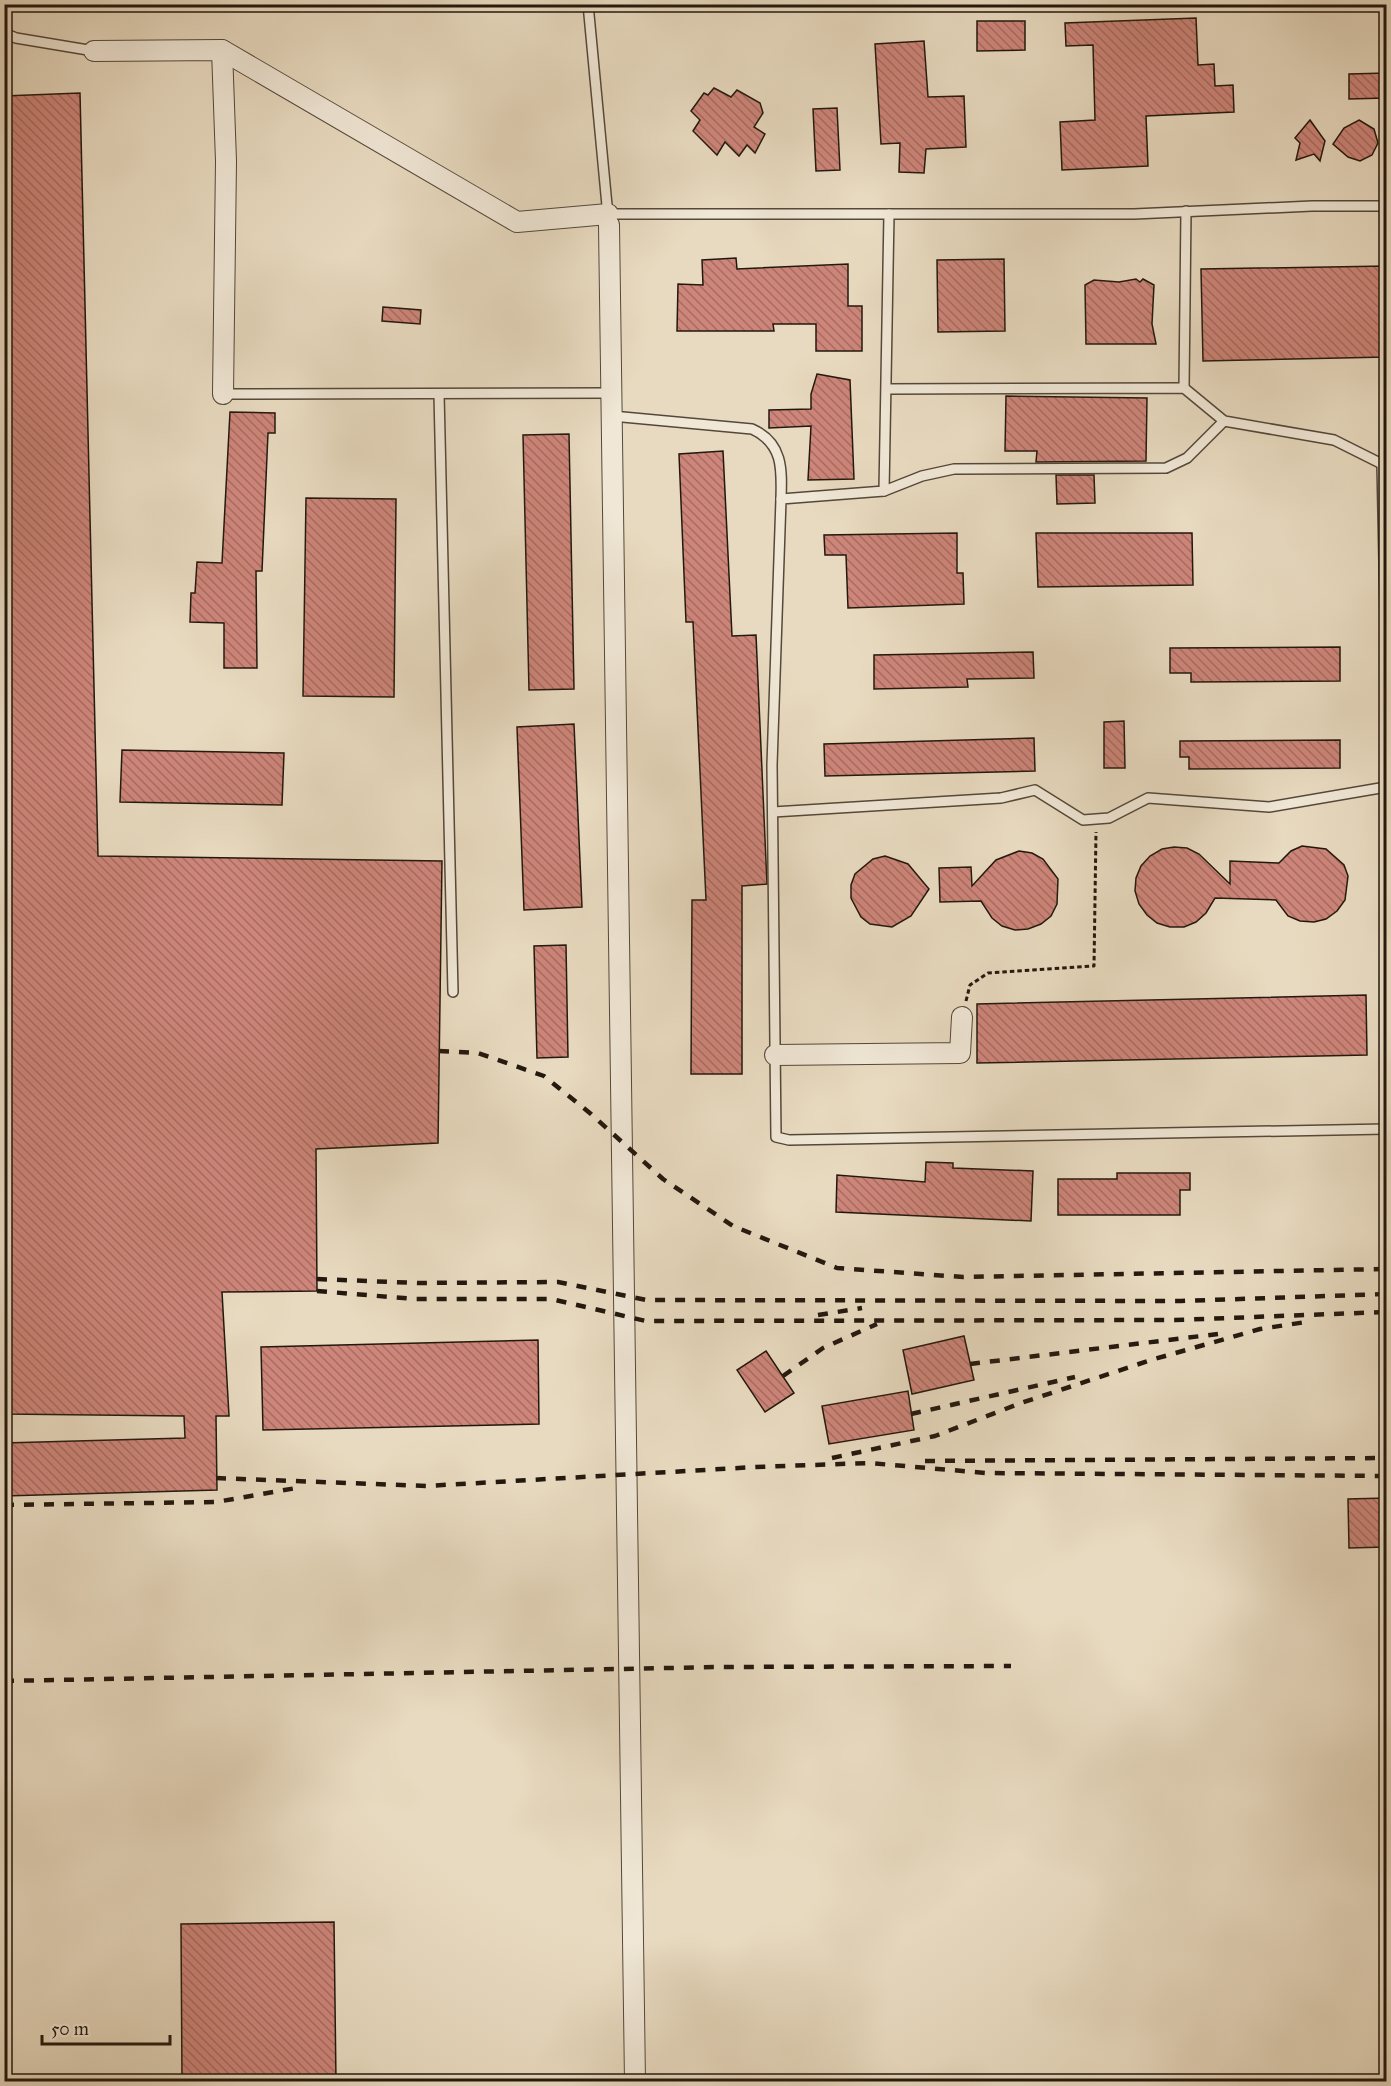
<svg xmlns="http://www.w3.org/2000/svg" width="1391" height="2086" font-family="'IM FELL Great Primer',serif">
  <defs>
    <pattern id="building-back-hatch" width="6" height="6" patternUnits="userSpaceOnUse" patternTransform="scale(1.5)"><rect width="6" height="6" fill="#ce857a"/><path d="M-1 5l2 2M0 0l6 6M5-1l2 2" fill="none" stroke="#a76c62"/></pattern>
  </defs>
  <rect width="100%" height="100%" fill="#e8dac0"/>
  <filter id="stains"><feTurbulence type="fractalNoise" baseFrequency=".00333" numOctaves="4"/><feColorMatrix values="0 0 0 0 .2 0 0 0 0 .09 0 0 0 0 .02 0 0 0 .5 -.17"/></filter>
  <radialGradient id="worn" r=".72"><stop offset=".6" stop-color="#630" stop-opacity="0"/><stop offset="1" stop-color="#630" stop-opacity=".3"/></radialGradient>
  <g fill="url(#building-back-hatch)" stroke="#23180e" stroke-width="1.5">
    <polygon points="1196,18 1198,65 1214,64 1215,86 1233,85 1234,112 1146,116 1148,166 1062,170 1060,122 1095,120 1093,45 1066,46 1065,23"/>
    <polygon points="977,21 1025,21 1025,50 977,51"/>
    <polygon points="924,41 928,97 964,96 966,147 926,149 924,173 899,172 900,143 881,144 875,44"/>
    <polygon points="1386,73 1386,98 1349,99 1349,74"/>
    <polygon points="714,88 731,97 737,90 760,103 763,113 754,127 765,134 755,153 747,145 739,156 725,142 717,155 693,131 700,120 691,111 704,93 708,95"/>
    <polygon points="80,93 98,856 442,861 438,1143 316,1149 317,1291 222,1292 229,1416 216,1416 217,1490 4,1496 4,1443 185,1438 184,1416 4,1414 4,96"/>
    <polygon points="837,108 840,170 816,171 813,109"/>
    <polygon points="1310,120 1325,141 1320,161 1314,154 1296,160 1300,143 1295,138"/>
    <polygon points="1359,120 1374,129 1378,143 1372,155 1360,161 1348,157 1333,144 1344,128"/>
    <polygon points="736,258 737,269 848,264 848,306 862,306 862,351 816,351 816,324 773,324 774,331 677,331 678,284 703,285 702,260"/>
    <polygon points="1004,259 1005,331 938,332 937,260"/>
    <polygon points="1386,266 1386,357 1203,361 1201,269"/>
    <polygon points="1136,279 1140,282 1143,279 1154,285 1152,324 1156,344 1086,344 1085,285 1094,280 1119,282"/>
    <polygon points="383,307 421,310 420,324 382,321"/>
    <polygon points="817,374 850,380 854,479 808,480 811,426 769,428 769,410 811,409 811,394"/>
    <polygon points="1006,396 1147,398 1146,461 1036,462 1037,451 1005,451"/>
    <polygon points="230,412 275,413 275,433 268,433 262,571 256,571 257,668 224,668 224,623 190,622 191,593 195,593 197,562 222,563"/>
    <polygon points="569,434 574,689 529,690 523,435"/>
    <polygon points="723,451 732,636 756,635 767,884 742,886 742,1074 691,1074 692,900 706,900 693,622 686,622 679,454"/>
    <polygon points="1056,475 1094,475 1095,503 1057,504"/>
    <polygon points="306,498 396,499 394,697 303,696"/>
    <polygon points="957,533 957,573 963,573 964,604 848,608 846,555 825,555 824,535"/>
    <polygon points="1036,533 1192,533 1193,585 1038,587"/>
    <polygon points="1340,647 1340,681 1191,682 1191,673 1170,673 1170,648"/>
    <polygon points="1033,652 1034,678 967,679 968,687 874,689 874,655"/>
    <polygon points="1124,721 1125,768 1104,768 1104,722"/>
    <polygon points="574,724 582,907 524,910 517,727"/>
    <polygon points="1034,738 1035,771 825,776 824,744"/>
    <polygon points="1340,740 1340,768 1189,769 1189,757 1180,757 1180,741"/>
    <polygon points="122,750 284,753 282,805 120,802"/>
    <polygon points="1302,846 1326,849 1344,865 1348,876 1345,900 1337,911 1326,919 1314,922 1300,921 1288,916 1276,900 1215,898 1206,913 1196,922 1184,927 1170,927 1157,923 1147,915 1139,904 1135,891 1136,878 1141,866 1150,856 1162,849 1174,847 1187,848 1199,854 1230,884 1230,861 1279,863 1291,851"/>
    <polygon points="1019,851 1032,853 1043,859 1058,879 1057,904 1051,916 1041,924 1028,929 1015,930 1002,926 992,918 981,901 940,902 939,868 971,867 972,886 996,860"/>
    <polygon points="885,856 908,864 929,889 911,916 892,927 870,924 861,917 851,898 851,885 855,874 873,859"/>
    <polygon points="566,945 568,1057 537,1058 534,946"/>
    <polygon points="1366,995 1367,1055 977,1063 977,1004"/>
    <polygon points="926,1162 953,1163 953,1168 1033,1171 1031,1221 836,1212 837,1175 925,1182"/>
    <polygon points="1117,1173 1190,1173 1190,1190 1180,1190 1180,1215 1058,1215 1058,1179 1117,1179"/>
    <polygon points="964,1336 974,1380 912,1394 903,1350"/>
    <polygon points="538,1340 539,1424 263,1430 261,1347"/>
    <polygon points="766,1351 794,1393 765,1412 737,1370"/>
    <polygon points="908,1391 914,1430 829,1444 822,1406"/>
    <polygon points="1386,1498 1386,1547 1349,1548 1348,1499"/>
    <polygon points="334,1922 336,2082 182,2082 181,1924"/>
  </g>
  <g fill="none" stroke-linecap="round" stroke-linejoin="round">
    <defs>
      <g id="service">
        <polyline points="588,4 608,216"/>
        <polyline points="4,33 16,38 94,51"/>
        <polyline points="608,214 1134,214 1312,206 1386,206"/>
        <polyline points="889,214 884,491 781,499 772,765 776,1137 789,1140 1386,1129"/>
        <polyline points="1184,388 1186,211"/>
        <polyline points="887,389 1184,388 1224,421 1334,440 1382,464"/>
        <polyline points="223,394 612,393"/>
        <polyline points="439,394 453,992"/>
        <path d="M 612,416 L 752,429 C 783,443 782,469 781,499"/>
        <polyline points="1386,464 1382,464 1386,658"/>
        <polyline points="884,491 922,476 954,469 1166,468 1187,458 1224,421"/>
        <polyline points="773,812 1001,798 1035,790 1083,820 1109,818 1148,798 1269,807 1386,787"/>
      </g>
      <g id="minor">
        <polyline points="222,50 226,161 223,394"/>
        <polyline points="94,51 222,50 517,222 608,214"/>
        <polyline points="609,225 635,2082"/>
        <polyline points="775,1055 960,1053 962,1017"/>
      </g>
    </defs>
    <use href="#service" stroke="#54483a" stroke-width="12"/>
    <use href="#minor" stroke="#54483a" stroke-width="22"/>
    <polyline stroke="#23180e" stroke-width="3" stroke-dasharray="4.5 3" stroke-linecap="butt" points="966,1001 970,985 988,973 1094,966 1096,832"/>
    <use href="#service" stroke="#f0e7d6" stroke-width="9"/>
    <use href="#minor" stroke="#f0e7d6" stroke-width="20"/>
    <g stroke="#23180e" stroke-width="4.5" stroke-dasharray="10 10" stroke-linecap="butt">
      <polyline points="439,1051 478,1053 544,1076 591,1114 663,1179 733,1226 837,1268 963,1277 1386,1269"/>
      <polyline points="317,1279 417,1283 558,1282 646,1300 1181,1301 1386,1294"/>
      <polyline points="317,1291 415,1299 551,1299 646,1321 1175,1320 1386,1312"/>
      <polyline points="818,1315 862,1308"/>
      <polyline points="970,1364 1218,1334"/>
      <polyline points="783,1376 823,1348 877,1324"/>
      <polyline points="911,1414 1075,1377"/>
      <polyline points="832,1458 935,1436 1021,1403 1151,1360 1260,1329 1306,1322"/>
      <polyline points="925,1461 1386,1458"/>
      <polyline points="216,1478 426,1486 756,1467 869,1463 986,1473 1386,1476"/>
      <polyline points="4,1505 216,1502 302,1487"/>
      <polyline points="4,1681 720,1667 1011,1666"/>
    </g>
  </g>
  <rect width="1391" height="2086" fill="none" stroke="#e8dac0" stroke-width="24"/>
  <rect x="6" y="6" width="1379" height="2074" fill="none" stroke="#23180e" stroke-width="3"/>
  <rect x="12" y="12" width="1367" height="2062" fill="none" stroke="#23180e" stroke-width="1.5"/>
  <path d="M42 2035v9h128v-9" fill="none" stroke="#23180e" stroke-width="3"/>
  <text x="51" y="2035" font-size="18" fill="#23180e" stroke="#f0e7d6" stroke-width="4.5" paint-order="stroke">50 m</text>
  <rect width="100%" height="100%" filter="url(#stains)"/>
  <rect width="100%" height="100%" fill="url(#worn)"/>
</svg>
